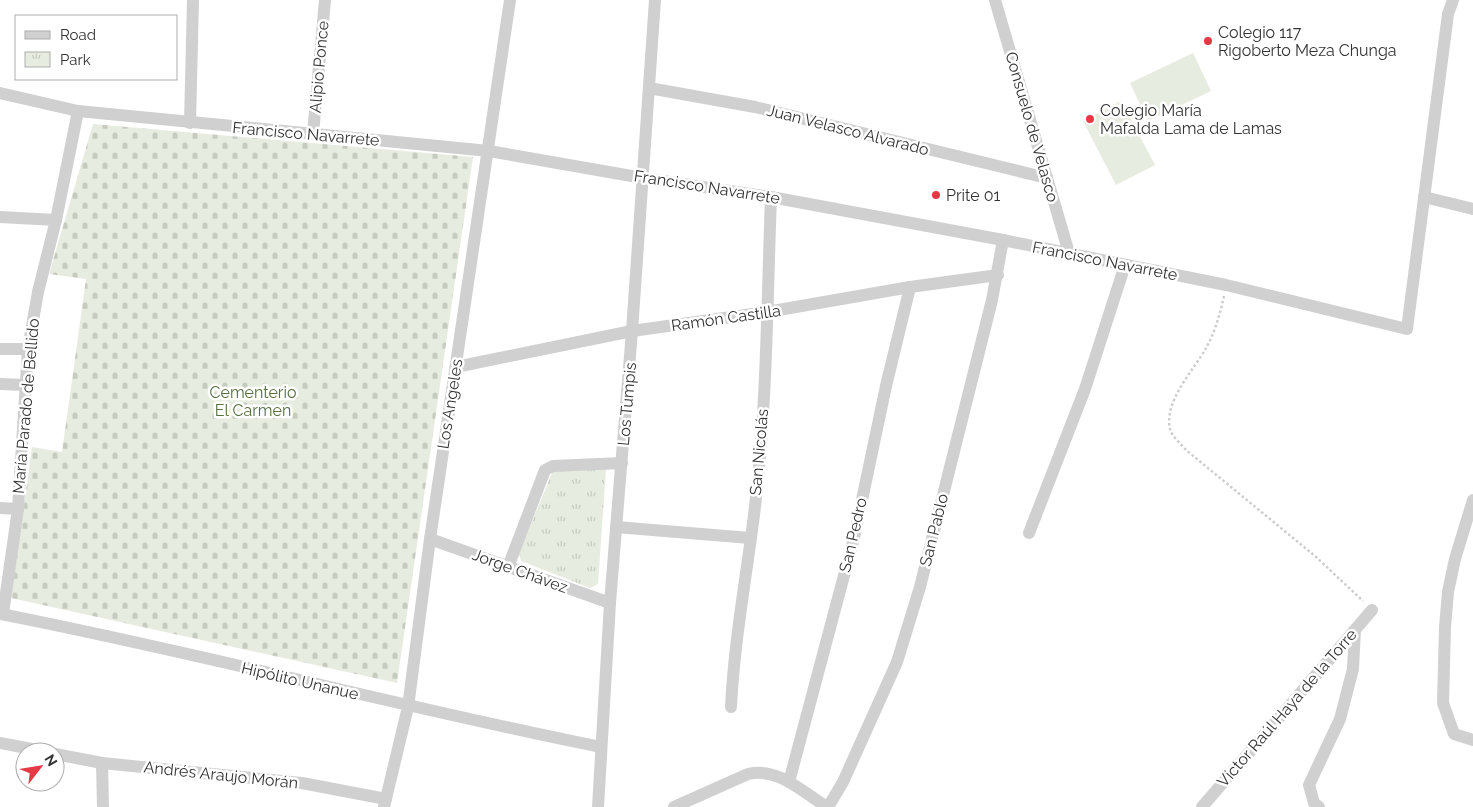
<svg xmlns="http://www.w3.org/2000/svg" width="1473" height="807" font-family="Raleway,sans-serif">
  <defs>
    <pattern id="cemetery-stones" width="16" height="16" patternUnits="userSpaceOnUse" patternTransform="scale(1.25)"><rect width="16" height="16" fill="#e6ecdf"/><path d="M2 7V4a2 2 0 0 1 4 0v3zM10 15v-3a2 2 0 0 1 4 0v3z" fill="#c6cbc0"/></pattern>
    <pattern id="park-tufts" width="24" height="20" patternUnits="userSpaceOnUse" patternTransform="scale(1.25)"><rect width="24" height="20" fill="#e6ecdf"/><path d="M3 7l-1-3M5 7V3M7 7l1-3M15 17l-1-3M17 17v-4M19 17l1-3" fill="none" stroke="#c6cbc0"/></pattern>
  </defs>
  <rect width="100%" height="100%" fill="#fff"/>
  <polygon fill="url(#cemetery-stones)" points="93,124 473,157 397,683 11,598 32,447 62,452 86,279 49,274"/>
  <polygon fill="url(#park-tufts)" points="606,469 598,584 590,588 521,561 519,553 552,473 554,470"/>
  <g fill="#e6ecdf">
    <polygon points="1193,53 1211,91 1148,121 1130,83"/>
    <polygon points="1121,101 1155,165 1116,185 1083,121"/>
  </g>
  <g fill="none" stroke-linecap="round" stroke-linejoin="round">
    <path stroke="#cdcdcd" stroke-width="2.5" stroke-dasharray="2.5 2.5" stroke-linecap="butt" d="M 1224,296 C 1220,314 1215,332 1206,348 C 1194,370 1161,404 1171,432 C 1174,438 1182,445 1186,450 L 1315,556 L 1363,601"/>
    <g stroke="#d0d0d0" stroke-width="12">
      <polyline points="995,0 1069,253"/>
      <polyline points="649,88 755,107 1047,178"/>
      <polyline points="0,93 78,111 489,151 643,178 771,197 1003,240 1226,285 1407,329 1448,14 1453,0"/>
      <polyline points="190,123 193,0"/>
      <polyline points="313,134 325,0"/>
      <polyline points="1424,197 1473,209"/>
      <polyline points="0,217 56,220"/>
      <polyline points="0,349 28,349"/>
      <polyline points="456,367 632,331 767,312 910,287 998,275"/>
      <polyline points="0,384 25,385"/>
      <polyline points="1473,500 1455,559 1448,592 1445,627 1443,703 1454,734 1473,740"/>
      <polyline points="0,508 18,509"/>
      <polyline points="616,527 750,538"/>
      <polyline points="1029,533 1085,389 1125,265"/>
      <polyline points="430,539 610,603"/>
      <polyline points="508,567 545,470 553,466 622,463"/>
      <path d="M 0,614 C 201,653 400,707 601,747"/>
      <polyline points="3,614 18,509 28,349 38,292 56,220 78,111"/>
      <path d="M 731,707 C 734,643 746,579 754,515 C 767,410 767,302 771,197"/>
      <polyline points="0,743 47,752"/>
      <polyline points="55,754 102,763 302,783 386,799"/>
      <polyline points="102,763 103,807"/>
      <polyline points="789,782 854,538 886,386 910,287"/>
      <polyline points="384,807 408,707 430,539 510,0"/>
      <polyline points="598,807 610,603 632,331 655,0"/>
      <path d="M 674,807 L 748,774 C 779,767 802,792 827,807"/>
      <polyline points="828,807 843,782 897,662 920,587 992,300 1003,240"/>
      <polyline points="1202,807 1372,610"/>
      <polyline points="1319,807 1314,803 1309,785 1340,719 1353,669 1355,630"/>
    </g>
  </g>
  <g fill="#e63946" stroke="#fff" stroke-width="2">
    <circle cx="1208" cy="41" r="5"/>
    <circle cx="1090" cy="119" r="5"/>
    <circle cx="936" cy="195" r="5"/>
  </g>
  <g text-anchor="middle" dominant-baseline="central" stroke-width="5" stroke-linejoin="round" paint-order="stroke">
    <g font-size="16" fill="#333" stroke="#fff" text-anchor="start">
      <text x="1218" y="32">Colegio 117<tspan x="1218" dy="18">Rigoberto Meza Chunga</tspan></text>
      <text x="1100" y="110">Colegio María<tspan x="1100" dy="18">Mafalda Lama de Lamas</tspan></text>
      <text x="946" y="195">Prite 01</text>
    </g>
    <g font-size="16" fill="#333" stroke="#fff">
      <text transform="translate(319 67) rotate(-85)">Alipio Ponce</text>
      <text transform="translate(1032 127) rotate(74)">Consuelo de Velasco</text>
      <text transform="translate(848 130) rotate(14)">Juan Velasco Alvarado</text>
      <text transform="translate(306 134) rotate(5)">Francisco Navarrete</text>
      <text transform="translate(707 187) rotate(9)">Francisco Navarrete</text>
      <text transform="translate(1105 261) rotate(11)">Francisco Navarrete</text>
      <text transform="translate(726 318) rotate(-8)">Ramón Castilla</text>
      <text transform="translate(450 404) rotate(-81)">Los Angeles</text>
      <text transform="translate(627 404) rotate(-85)">Los Tumpis</text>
      <text transform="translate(26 406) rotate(-85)">María Parado de Bellido</text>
      <text transform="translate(759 452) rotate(-85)">San Nicolás</text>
      <text transform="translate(934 530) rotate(-76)">San Pablo</text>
      <text transform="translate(853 535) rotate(-77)">San Pedro</text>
      <text transform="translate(520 571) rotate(20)">Jorge Chávez</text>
      <text transform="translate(300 681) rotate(13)">Hipólito Unanue</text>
      <text transform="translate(1287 708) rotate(-49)">Víctor Raúl Haya de la Torre</text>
      <text transform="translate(221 775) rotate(6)">Andrés Araujo Morán</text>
    </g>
    <g font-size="16" fill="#56703f" stroke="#fff">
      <text x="253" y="392">Cementerio<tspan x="253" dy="18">El Carmen</tspan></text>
    </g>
  </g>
  <rect x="15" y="15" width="162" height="65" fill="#ffffff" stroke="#adadad"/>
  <rect x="25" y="31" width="25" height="8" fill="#d0d0d0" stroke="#adadad"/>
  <text x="60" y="40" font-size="15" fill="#333333">Road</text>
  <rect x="25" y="52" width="25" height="15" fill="url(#park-tufts)" stroke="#adadad"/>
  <text x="60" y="65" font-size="15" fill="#333333">Park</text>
  <g transform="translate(40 767) rotate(59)"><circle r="24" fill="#ffffff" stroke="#adadad"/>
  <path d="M0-4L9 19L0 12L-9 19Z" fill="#e63946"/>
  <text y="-8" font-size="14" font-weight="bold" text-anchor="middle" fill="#333333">N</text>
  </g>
</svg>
